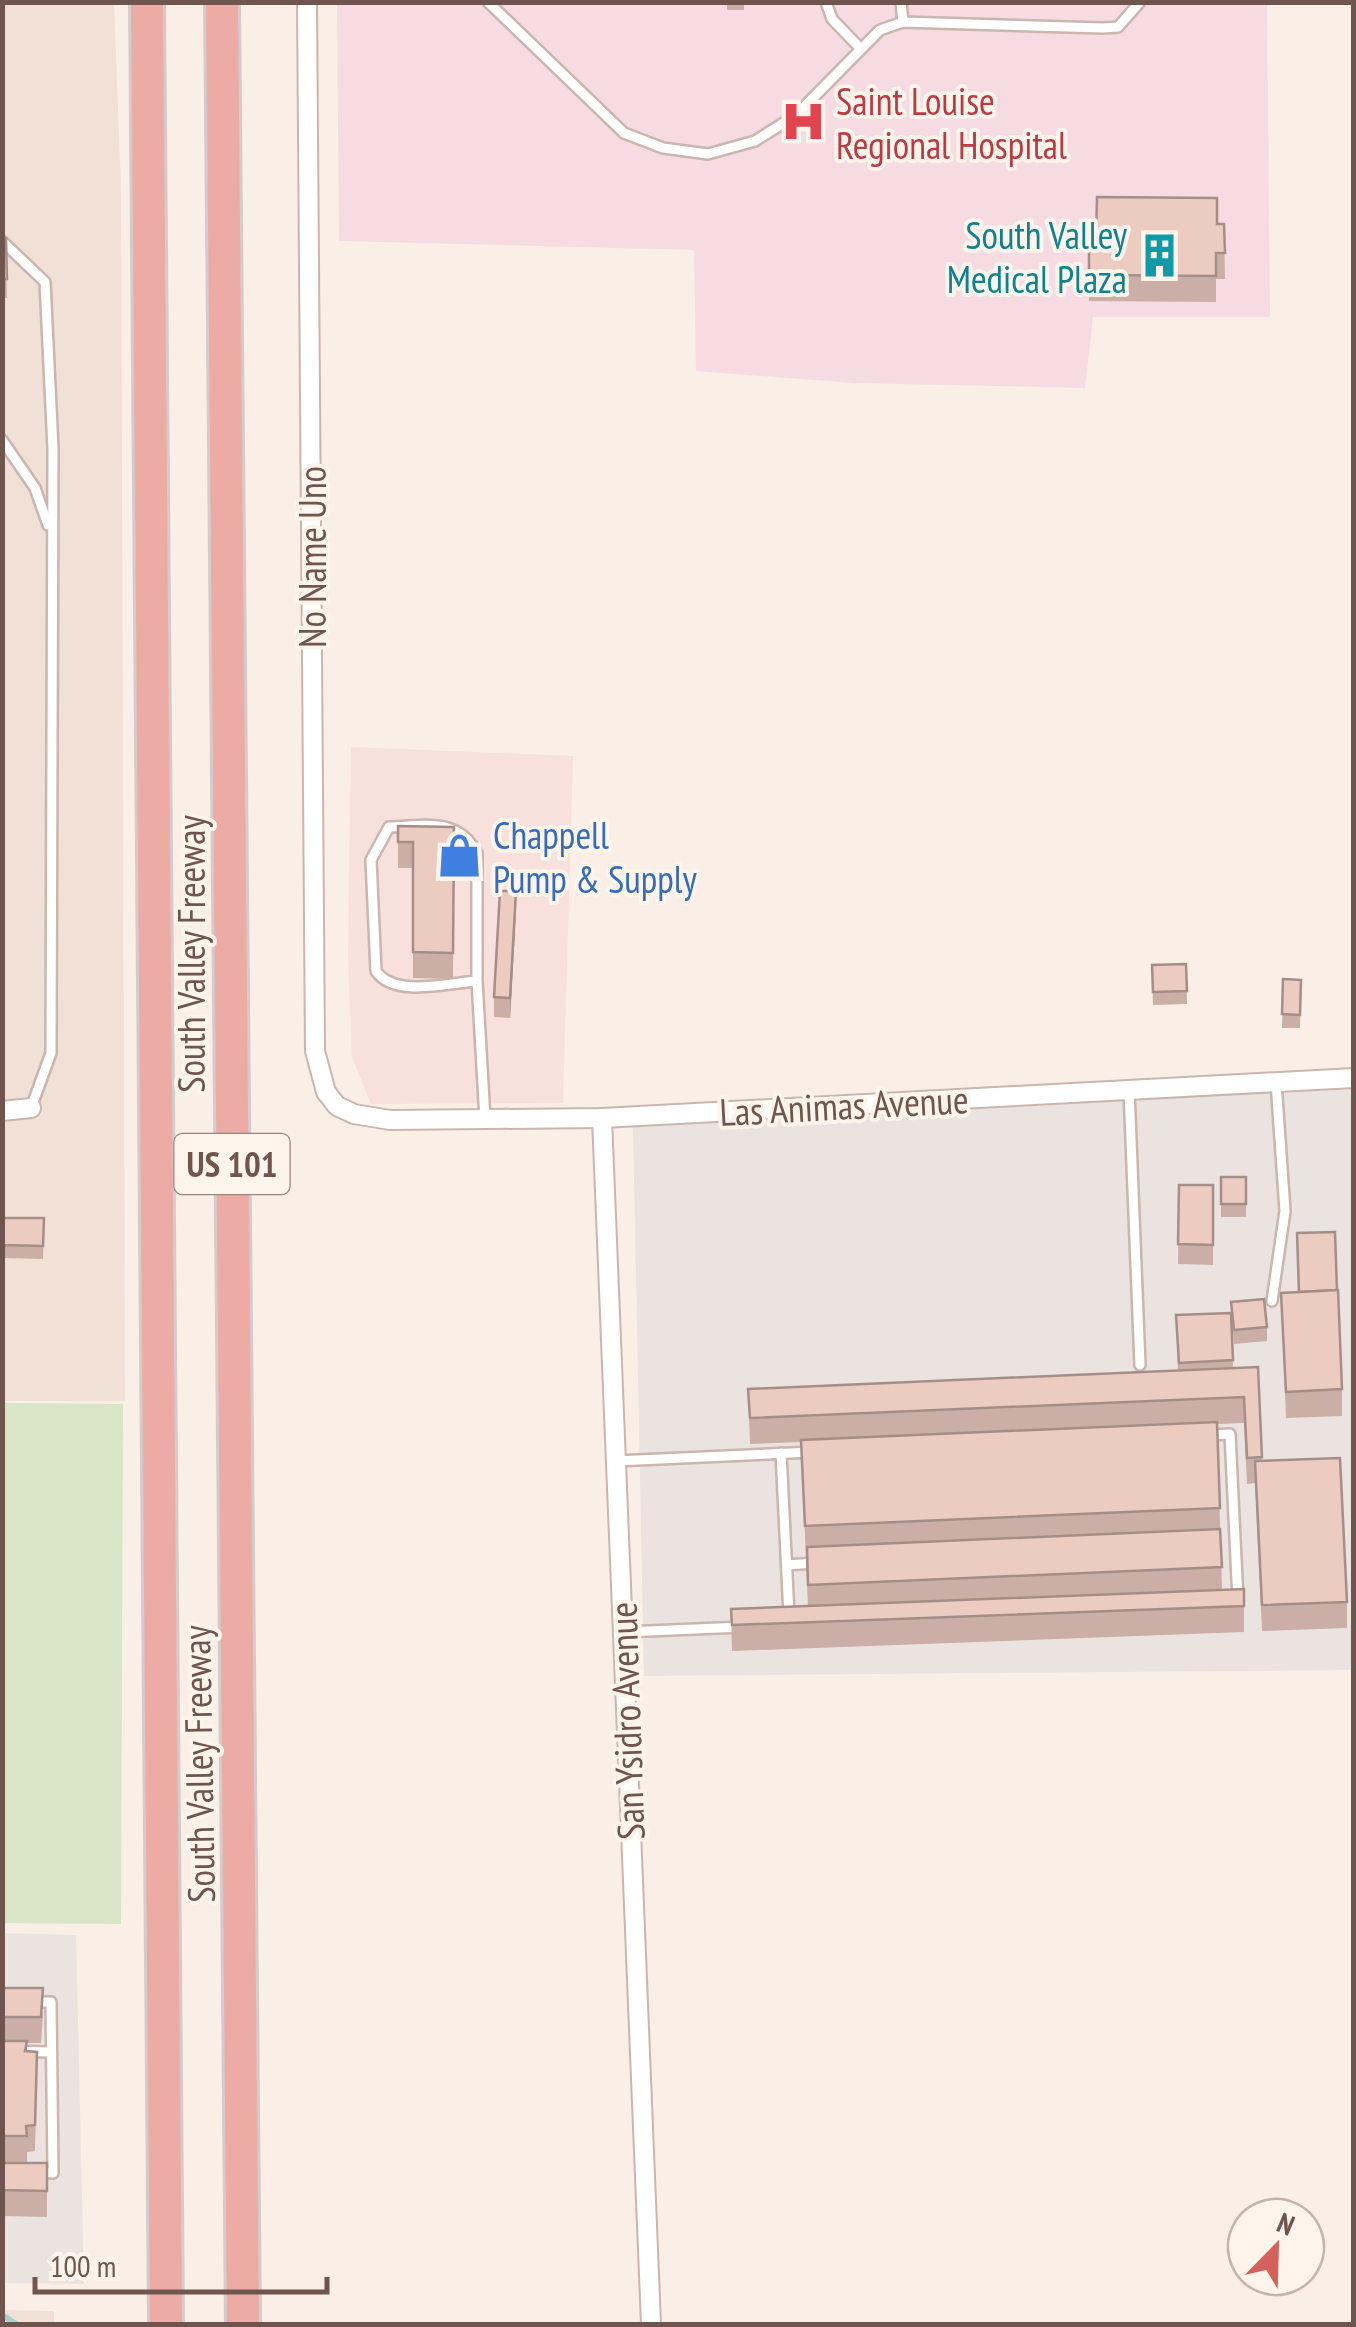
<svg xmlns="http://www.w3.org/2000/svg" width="1356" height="2327" font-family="'PT Sans Narrow',sans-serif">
  <rect width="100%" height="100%" fill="#f9efe6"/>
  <g fill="#f0e0d6">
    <polygon points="3,3 114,3 121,189 125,1401 3,1401"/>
    <polygon points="3,2310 54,2311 54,2324 3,2324"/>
  </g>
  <polygon fill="#f8e0dc" points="351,747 573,756 563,1103 371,1104 352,1057 348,956"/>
  <g fill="#eae3e0">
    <polygon points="1353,1089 1353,1670 644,1676 633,1127"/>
    <polygon points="3,1933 76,1935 84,2284 3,2283"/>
  </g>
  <polygon fill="#f6dbe3" points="337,3 1267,3 1270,317 1093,317 1085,388 854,383 696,371 694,250 339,241"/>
  <polygon fill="#d8e5c7" points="3,1403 123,1404 121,1924 3,1923"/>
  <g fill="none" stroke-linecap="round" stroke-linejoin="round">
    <polyline stroke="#a5d1d1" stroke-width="6" points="2,2315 16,2324"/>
    <defs>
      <g id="lane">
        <polyline points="488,2 624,133 663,148 708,154 755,141 796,115 880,30 903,22 1103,28 1118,27 1140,2"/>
        <polyline points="826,2 832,19 860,48"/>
        <polyline points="901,2 903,22"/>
        <polyline points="2,241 45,282 53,449 51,1053 31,1108"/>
        <polyline points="2,440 35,488 48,525"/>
        <path d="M 477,981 C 448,983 394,998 376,971 L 371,860 L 389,827 C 425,826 458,817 477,853 L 477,981 L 485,1119"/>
        <polyline points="1129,1090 1140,1365"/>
        <polyline points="1272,1301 1285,1211 1276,1082"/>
        <polyline points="1208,1435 1230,1434 1238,1601"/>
        <polyline points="781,1453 789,1615"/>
        <polyline points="616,1461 813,1452"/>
        <polyline points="787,1565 814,1563"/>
        <polyline points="624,1632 743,1627"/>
        <polyline points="35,2002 51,2002 53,2173 39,2172"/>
        <polyline points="2,2051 51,2052"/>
      </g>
      <g id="street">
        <polyline points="307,2 315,1051 326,1092 337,1106 354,1114 390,1120 602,1118 1354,1078"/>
        <polyline points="2,1111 31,1108"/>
        <polyline points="602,1118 651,2324"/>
      </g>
      <g id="highway">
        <polyline points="147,2 166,2324"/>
        <polyline points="222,2 243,2324"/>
      </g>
    </defs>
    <use href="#lane" stroke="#cab6ae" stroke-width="14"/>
    <use href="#street" stroke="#cab6ae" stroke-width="22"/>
    <use href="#highway" stroke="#d4ccca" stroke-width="38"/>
    <use href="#lane" stroke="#fff" stroke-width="9"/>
    <use href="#street" stroke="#fff" stroke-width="18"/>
    <use href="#highway" stroke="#ecaca5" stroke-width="32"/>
  </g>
  <g fill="#cbafa6">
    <rect x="727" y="2" width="17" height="8"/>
    <polygon points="1097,197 1217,224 1224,224 1225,279 1216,279 1216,302 1089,301 1089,246 1096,246"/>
    <polygon points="2,238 6,238 7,298 2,298"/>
    <polygon points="398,826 454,827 453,979 413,978 413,868 398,868"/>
    <polygon points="516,911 510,1018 494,1017 494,997"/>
    <polygon points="1186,964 1187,1004 1153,1005 1152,965"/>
    <polygon points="1283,979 1301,980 1300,1028 1282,1028"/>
    <rect x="1221" y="1177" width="25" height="40"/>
    <polygon points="1179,1185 1213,1185 1213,1265 1178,1264"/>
    <polygon points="2,1218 44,1218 43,1259 2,1258"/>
    <polygon points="1297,1233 1342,1389 1342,1416 1286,1418 1281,1293 1298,1292"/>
    <polygon points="1231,1302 1267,1327 1267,1341 1234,1344"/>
    <polygon points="1231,1313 1233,1368 1258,1367 1262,1461 1347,1602 1347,1628 1262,1631 1255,1483 1247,1484 1244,1423 1217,1424 1222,1590 1244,1589 1244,1632 732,1651 731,1609 808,1606 801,1442 750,1444 748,1389 1178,1370 1176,1315"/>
    <polygon points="2,1988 43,2014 41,2043 27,2043 27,2051 37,2078 35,2151 27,2152 27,2162 2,2162"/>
    <polygon points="2,2163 47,2163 47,2217 2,2216"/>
  </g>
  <polygon fill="#a58e87" points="516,891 516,911 510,1018 510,998"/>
  <g fill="#eccbc1" stroke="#a58e87" stroke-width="2.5">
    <polygon points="1097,197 1217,198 1217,224 1224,224 1225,253 1216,253 1216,276 1089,275 1089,246 1107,247 1107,237 1096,237"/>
    <polygon points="2,238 6,238 7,279 2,279"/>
    <polygon points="398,826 454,827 453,953 413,952 413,842 398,842"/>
    <polygon points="500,891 516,891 510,998 494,997"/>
    <polygon points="1186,964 1187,991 1153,992 1152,965"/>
    <polygon points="1283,979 1301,980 1300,1015 1282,1014"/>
    <rect x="1221" y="1177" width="25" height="27"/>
    <polygon points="1179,1185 1213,1185 1213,1245 1178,1244"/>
    <polygon points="2,1218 44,1218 43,1246 2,1245"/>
    <polygon points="1335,1232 1337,1290 1299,1292 1297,1233"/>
    <polygon points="1338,1290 1342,1389 1286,1392 1281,1293"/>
    <polygon points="1264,1299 1267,1327 1234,1330 1231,1302"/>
    <polygon points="1231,1313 1233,1360 1179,1363 1176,1315"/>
    <polygon points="1258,1367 1262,1457 1247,1458 1244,1397 750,1418 748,1389"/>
    <polygon points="1217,1422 1220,1508 805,1526 801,1440"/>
    <polygon points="1340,1458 1347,1602 1262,1605 1255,1461"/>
    <polygon points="1220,1529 1222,1567 808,1585 807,1547"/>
    <polygon points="1244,1589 1244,1606 732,1625 731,1609"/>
    <polygon points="2,1988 43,1988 41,2017 2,2017"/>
    <polygon points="2,2041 27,2041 25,2051 37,2052 35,2125 26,2126 27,2136 2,2136"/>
    <polygon points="2,2163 47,2163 47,2191 2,2190"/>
  </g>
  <defs>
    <symbol id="hospital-bare" viewBox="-9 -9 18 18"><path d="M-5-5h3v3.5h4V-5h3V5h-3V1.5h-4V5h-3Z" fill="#e0444e" stroke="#fdf4ec" stroke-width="2.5" paint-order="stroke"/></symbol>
    <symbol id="building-bare" viewBox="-9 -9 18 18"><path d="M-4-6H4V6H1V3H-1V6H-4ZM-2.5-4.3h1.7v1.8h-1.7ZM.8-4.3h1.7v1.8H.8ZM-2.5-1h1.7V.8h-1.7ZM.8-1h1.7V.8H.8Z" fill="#0f9aa8" stroke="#fdf4ec" stroke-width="2.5" paint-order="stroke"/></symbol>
    <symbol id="shop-bare" viewBox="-9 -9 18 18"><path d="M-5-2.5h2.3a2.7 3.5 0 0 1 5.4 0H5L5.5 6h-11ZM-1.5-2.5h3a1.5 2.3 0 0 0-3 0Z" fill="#3f7fe0" stroke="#fdf4ec" stroke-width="2.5" paint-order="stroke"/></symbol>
  </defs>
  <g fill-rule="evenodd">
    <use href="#hospital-bare" x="772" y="90" width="63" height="63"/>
    <use href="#building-bare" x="1128" y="224" width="63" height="63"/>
    <use href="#shop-bare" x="428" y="824" width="63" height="63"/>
  </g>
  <g text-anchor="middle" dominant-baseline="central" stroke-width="8" stroke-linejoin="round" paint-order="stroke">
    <rect fill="#fdf4ec" stroke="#9a857d" stroke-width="2.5" x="174.5" y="1134" width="115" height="60" rx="8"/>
    <g font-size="35" font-weight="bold" fill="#70554e">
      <text x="232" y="1164">US 101</text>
    </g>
    <g font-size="38" fill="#be3a42" stroke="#fdf4ec" text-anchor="start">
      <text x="836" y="100">Saint Louise<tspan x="836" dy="44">Regional Hospital</tspan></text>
    </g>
    <g font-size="38" fill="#0d838f" stroke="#fdf4ec" text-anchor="end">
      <text x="1127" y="234">South Valley<tspan x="1127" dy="44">Medical Plaza</tspan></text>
    </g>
    <g font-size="38" fill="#70554e" stroke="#fdf4ec">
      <text transform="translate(311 557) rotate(-90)">No Name Uno</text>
      <text transform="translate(190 954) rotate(-90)">South Valley Freeway</text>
      <text transform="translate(844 1105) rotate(-3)">Las Animas Avenue</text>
      <text transform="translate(626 1721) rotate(-92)">San Ysidro Avenue</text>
      <text transform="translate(198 1764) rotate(-91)">South Valley Freeway</text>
    </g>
    <g font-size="38" fill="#366cbe" stroke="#fdf4ec" text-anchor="start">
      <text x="493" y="834">Chappell<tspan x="493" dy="44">Pump &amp; Supply</tspan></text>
    </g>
  </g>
  <rect width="1356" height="2327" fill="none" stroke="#70554e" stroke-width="10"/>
  <g transform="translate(1276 2247) rotate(23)"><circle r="48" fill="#fdf4ec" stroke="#c5b4ad" stroke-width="2.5"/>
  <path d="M0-8L18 38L0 25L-18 38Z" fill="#d5625a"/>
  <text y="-15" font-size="28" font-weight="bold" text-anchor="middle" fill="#70554e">N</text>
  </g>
  <path d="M35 2277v15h292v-15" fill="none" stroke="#70554e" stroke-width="5"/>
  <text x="50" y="2277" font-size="30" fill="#70554e" stroke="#fdf4ec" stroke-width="8" paint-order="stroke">100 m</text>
</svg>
